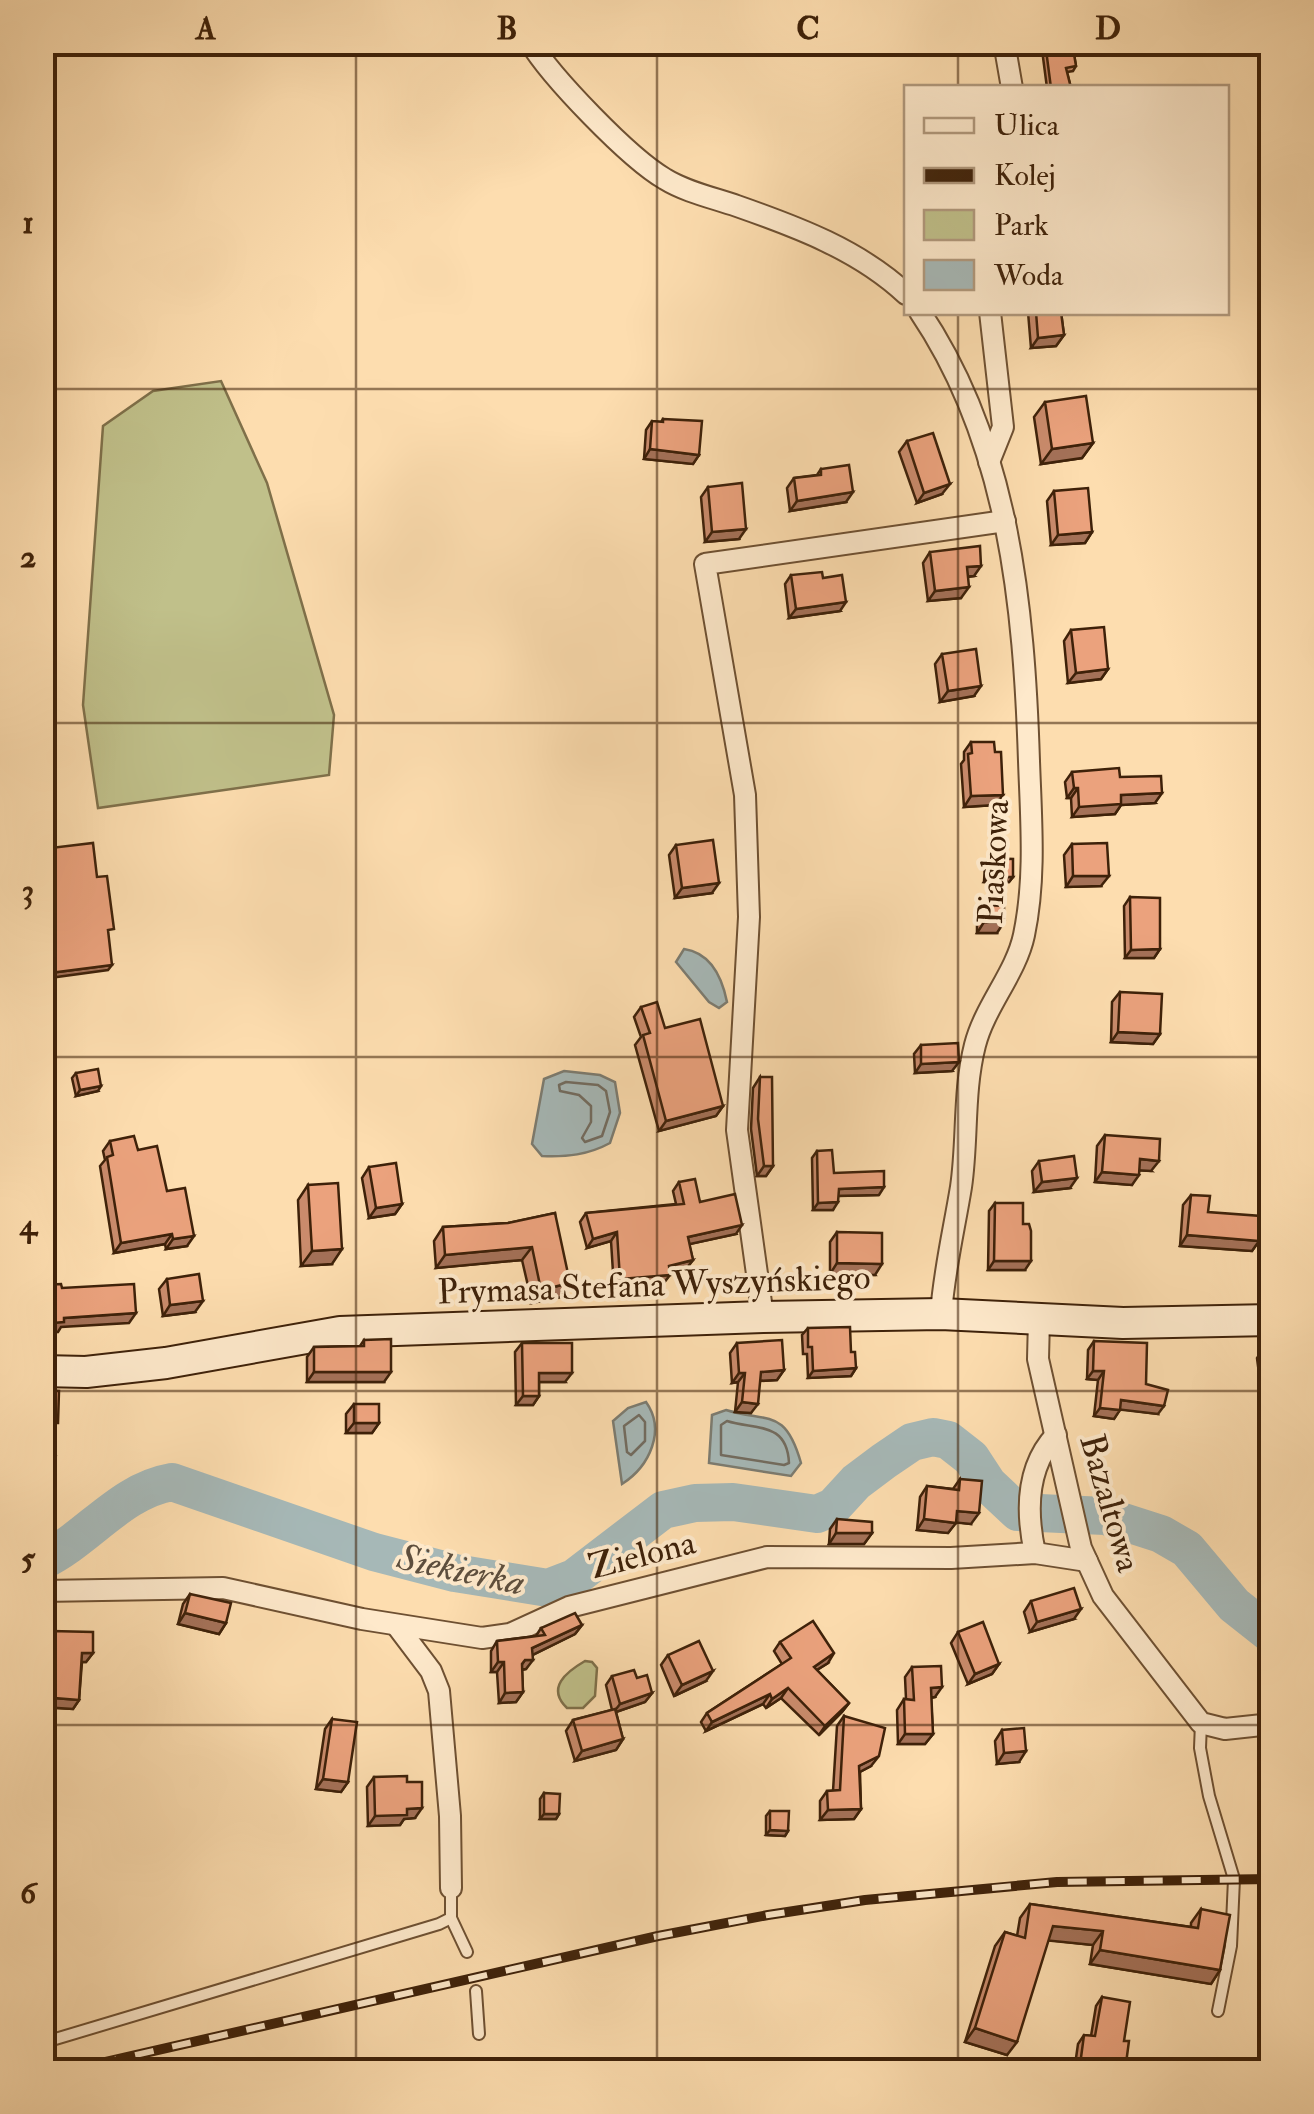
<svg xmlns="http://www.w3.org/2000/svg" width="1314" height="2114" font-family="'IM FELL Double Pica',serif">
  <rect width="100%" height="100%" fill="#fdddaf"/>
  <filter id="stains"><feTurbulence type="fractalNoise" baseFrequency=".002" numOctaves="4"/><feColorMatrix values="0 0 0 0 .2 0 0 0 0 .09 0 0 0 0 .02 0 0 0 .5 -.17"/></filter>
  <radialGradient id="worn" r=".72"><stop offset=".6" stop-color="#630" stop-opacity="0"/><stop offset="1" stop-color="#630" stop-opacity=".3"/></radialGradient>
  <g fill="#c0c08a" stroke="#7f704a" stroke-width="2.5">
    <polygon points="221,381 267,483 334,715 329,775 98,808 83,705 103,426 153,391"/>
    <path d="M 585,1661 L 592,1662 L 597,1668 L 595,1696 L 583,1708 L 567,1708 C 546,1688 566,1672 585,1661 Z"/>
  </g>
  <g fill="#a6b8b7" stroke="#7c7c71" stroke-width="2.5">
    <path d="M 684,949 C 711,953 722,977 727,1002 L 719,1008 L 709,1002 L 676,962 Z"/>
    <path d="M 564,1071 L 600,1075 L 615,1082 L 620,1113 L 610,1143 C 588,1155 567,1157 542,1156 L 532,1144 L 544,1079 Z"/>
    <path d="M 646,1402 C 666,1430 650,1466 622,1484 L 613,1421 L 628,1408 Z"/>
    <path d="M 726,1410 C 768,1423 785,1407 801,1463 L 791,1476 L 709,1463 L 712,1415 Z"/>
  </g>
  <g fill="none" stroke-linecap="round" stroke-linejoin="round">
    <g stroke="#726c60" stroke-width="2.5">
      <polygon points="566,1082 598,1085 606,1091 610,1112 602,1136 585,1142 582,1138 591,1122 591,1106 579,1095 560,1091 559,1085"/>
      <polygon points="639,1415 645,1422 645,1441 631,1455 627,1452 624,1426"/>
      <path d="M 727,1421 C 755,1430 787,1421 789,1463 L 784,1465 L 721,1455 L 721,1425 Z"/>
    </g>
    <path stroke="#a6b8b7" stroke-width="38" d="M 42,1561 C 89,1538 120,1491 172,1482 L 374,1552 L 455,1573 L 548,1588 L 574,1578 L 663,1510 L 695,1503 L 733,1502 L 817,1514 L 833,1507 L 856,1482 L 884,1461 L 912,1442 L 933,1437 L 948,1440 L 971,1458 L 988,1484 L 1018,1512 L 1105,1516 L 1161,1534 L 1187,1549 L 1234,1605 L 1272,1635"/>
    <defs>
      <g id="service">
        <polyline points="1201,1723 1200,1748 1209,1796 1234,1879 1231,1946 1218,2011"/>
        <polyline points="451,1918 467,1952"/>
        <polyline points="476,1991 479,2034"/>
        <polyline points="42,2043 439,1924 451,1918 451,1888"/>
      </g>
      <g id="minor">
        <path d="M 530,42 C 551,77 629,158 665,179 C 686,192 714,198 737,206 C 797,227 859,250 906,294"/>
        <polyline points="1004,42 1012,88"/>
        <path d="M 920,312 C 1009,444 1024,607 1029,761 C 1031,819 1036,878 1024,935 C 1016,973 985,1006 975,1045 C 963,1092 968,1140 961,1187 C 954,1230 944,1271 941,1314"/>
        <polyline points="989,462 1003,427 990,312"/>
        <polyline points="763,1317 737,1130 749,917 745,795 705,564 1005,521"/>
        <polyline points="1039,1319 1038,1359 1081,1548 1103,1596 1201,1723 1225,1729 1272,1724"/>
        <path d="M 1035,1553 C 1026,1512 1026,1467 1056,1435"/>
        <polyline points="42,1591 223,1588 362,1619 482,1638 510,1634 569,1607 767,1557 951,1558 1035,1553 1087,1561"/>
        <polyline points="397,1626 431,1671 439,1691 450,1816 451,1888"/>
      </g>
      <polyline id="secondary" points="42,1371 86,1372 166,1363 340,1332 763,1317 941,1314 1123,1323 1272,1320"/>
    </defs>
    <use href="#service" stroke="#6e5032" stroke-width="14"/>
    <use href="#minor" stroke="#6e5032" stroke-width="24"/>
    <use href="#secondary" stroke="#3e2109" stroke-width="34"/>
    <use href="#service" stroke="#fee9cb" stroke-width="10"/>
    <use href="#minor" stroke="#fee9cb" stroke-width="20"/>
    <use href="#secondary" stroke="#fee9cb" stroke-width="30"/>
    <defs>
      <polyline id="rail" points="61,2072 658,1936 768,1915 865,1900 1057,1882 1272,1879"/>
    </defs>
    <use href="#rail" stroke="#3e2109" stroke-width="10"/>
    <use href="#rail" stroke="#fee9cb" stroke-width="6" stroke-dasharray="19" stroke-linecap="butt"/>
  </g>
  <g fill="#ca8b6c" stroke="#3e2109" stroke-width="2.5">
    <polygon points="1041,42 1072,42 1076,66 1073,71 1067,72 1071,88 1047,88"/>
    <polygon points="1028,312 1061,312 1064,335 1056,346 1031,348"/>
    <polygon points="1045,402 1093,443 1082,458 1041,464 1034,417"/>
    <polygon points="663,419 699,455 693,464 644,459 646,430 652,421 661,422"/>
    <polygon points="907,441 942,494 917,503 899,452"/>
    <polygon points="821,469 846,502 790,511 787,488 794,478 817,475"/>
    <polygon points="708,487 739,539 705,542 701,497"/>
    <polygon points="1054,491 1092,532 1085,543 1051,545 1047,501"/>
    <polygon points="930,552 974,576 968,577 961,598 928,601 923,563"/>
    <polygon points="791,575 840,611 789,618 785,584"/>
    <polygon points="1071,630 1108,669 1101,679 1068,683 1064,641"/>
    <polygon points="942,654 974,696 940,702 935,664"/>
    <polygon points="971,742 995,752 1003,795 995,805 964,807 961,764 964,760 964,752"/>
    <polygon points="1072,772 1120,777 1155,803 1121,805 1115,814 1072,817 1071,798 1067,798 1065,782"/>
    <polygon points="1072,844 1101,886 1066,887 1064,855"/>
    <polygon points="676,845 712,893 675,898 669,855"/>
    <polygon points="988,858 1013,877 1009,882 984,882 985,864"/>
    <polygon points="1130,897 1160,949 1154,958 1125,958 1124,906"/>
    <polygon points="985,905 997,933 977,933 977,915"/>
    <polygon points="1120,992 1160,1034 1153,1044 1111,1042 1112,1002"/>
    <polygon points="641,1007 665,1028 723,1106 716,1116 659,1131 635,1045 641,1037 634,1017"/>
    <polygon points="921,1045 952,1071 915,1073 914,1054"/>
    <polygon points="76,1073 98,1091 76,1096 72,1078"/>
    <polygon points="760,1077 773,1166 766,1176 757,1176 751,1129 753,1088"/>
    <polygon points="1105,1135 1151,1171 1139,1170 1132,1185 1095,1182 1097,1146"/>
    <polygon points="110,1141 138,1150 167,1191 187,1246 166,1249 165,1244 114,1253 100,1166 105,1160 103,1151"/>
    <polygon points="817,1151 834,1173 879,1195 838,1196 833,1210 813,1210 812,1158"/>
    <polygon points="1039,1161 1070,1188 1034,1192 1032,1171"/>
    <polygon points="369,1167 402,1204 395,1214 369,1218 362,1178"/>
    <polygon points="679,1182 736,1234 689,1244 693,1260 686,1269 670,1273 663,1284 614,1288 611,1241 587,1248 580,1222 586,1213 676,1204 673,1191"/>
    <polygon points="308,1185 332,1264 301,1266 298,1200"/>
    <polygon points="1191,1195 1208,1212 1259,1241 1252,1251 1180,1246 1183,1205"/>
    <polygon points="995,1203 1025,1270 988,1270 989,1211"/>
    <polygon points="555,1213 561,1297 532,1303 522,1260 436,1268 434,1241 443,1227 508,1223"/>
    <polygon points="837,1232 875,1275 830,1274 830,1242"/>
    <polygon points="167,1279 195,1312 163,1316 159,1289"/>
    <polygon points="808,1328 851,1352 856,1368 851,1376 808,1378 807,1354 803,1354 802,1335"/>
    <polygon points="364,1340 384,1382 307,1382 307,1357 314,1347 360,1346"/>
    <polygon points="1094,1341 1146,1384 1158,1414 1120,1409 1114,1419 1094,1416 1098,1380 1087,1379 1088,1350"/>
    <polygon points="522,1343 565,1382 539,1382 539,1396 533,1405 516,1405 515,1352"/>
    <polygon points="737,1343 784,1370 777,1380 760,1381 751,1413 735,1412 738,1382 732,1383 730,1353"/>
    <polygon points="1264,1348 1272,1396 1262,1397 1257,1358"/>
    <polygon points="354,1404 379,1423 372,1433 346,1433 346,1414"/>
    <polygon points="960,1479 971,1524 956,1522 948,1533 917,1530 920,1497 927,1486 953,1489"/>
    <polygon points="837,1519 872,1533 864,1544 829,1544 830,1529"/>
    <polygon points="190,1594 226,1623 219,1634 178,1624 183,1604"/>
    <polygon points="1031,1601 1074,1619 1030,1632 1024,1612"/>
    <polygon points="582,1625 575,1634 533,1655 526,1669 522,1670 523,1692 516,1702 499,1703 497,1672 491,1672 491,1651 497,1641 536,1636 541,1628"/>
    <polygon points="51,1631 93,1653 86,1662 82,1662 79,1700 73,1709 42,1707 42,1657 44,1657 45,1640"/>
    <polygon points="958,1632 999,1664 992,1674 968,1684 951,1643"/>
    <polygon points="780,1642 828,1663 817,1670 849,1703 842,1712 819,1735 781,1698 766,1708 763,1704 706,1731 701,1722 707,1713 782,1664 774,1651"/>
    <polygon points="668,1655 706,1681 674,1696 661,1665"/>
    <polygon points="912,1667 935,1697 931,1698 933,1734 925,1744 898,1744 897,1710 904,1699 906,1699 905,1677"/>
    <polygon points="612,1676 637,1678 652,1693 645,1702 616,1712 623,1739 616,1750 575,1761 566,1731 573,1720 612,1710 606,1685"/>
    <polygon points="844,1716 871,1766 860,1772 861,1809 854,1819 820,1820 820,1801 827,1791 833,1791 837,1726"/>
    <polygon points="332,1719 348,1782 341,1792 316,1789 325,1729"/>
    <polygon points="1002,1730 1019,1762 997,1764 995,1741"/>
    <polygon points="374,1777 407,1782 415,1818 404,1819 400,1825 368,1826 367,1787"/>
    <polygon points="544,1793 559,1814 556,1819 540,1819 540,1799"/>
    <polygon points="770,1811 788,1831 785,1836 766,1835 766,1816"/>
    <polygon points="1030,1904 1191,1927 1191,1923 1201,1909 1220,1970 1211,1984 1090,1964 1093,1945 1048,1940 1007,2055 965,2042 995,1946 1005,1932 1017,1936 1020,1918"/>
    <polygon points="1102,1997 1124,2041 1125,2072 1074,2072 1078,2044 1084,2035 1091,2036 1096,2006"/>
    <polygon points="1272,2048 1272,2072 1267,2072 1266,2056"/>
  </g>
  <g fill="#a47158" stroke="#3e2109" stroke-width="2.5">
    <polygon points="1064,335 1056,346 1031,348 1038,338"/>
    <polygon points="1093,443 1082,458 1041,464 1052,449"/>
    <polygon points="650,449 699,455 693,464 644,459"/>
    <polygon points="950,484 942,494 917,503 924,493"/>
    <polygon points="853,492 846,502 790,511 797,501"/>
    <polygon points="746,529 739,539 705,542 712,532"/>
    <polygon points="1092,532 1085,543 1051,545 1058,535"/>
    <polygon points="981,566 974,576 960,577 967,567"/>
    <polygon points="969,587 961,598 928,601 935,591"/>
    <polygon points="846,602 840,611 789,618 796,609"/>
    <polygon points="1108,669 1101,679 1068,683 1076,673"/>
    <polygon points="981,686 974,696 940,702 948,691"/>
    <polygon points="1074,788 1078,788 1071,798 1067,798"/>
    <polygon points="1162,793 1155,803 1121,805 1115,814 1072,817 1079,807 1121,795"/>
    <polygon points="1003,795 995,805 964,807 971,796"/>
    <polygon points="1073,876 1109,876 1101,886 1066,887"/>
    <polygon points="988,877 1013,877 1009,882 984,882"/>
    <polygon points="719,883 712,893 675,898 682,888"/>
    <polygon points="984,922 1004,922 997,933 977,933"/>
    <polygon points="1160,949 1154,958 1125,958 1131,950"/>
    <polygon points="112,965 108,970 42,979 42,974"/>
    <polygon points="1118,1032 1160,1034 1153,1044 1111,1042"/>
    <polygon points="959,1062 952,1071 915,1073 921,1064"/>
    <polygon points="101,1086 98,1091 76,1096 80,1090"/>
    <polygon points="723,1106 716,1116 659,1131 666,1121"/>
    <polygon points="1140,1159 1159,1161 1151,1171 1133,1170"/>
    <polygon points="764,1166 773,1166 766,1176 757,1176"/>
    <polygon points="1102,1172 1139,1175 1132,1185 1095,1182"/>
    <polygon points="1077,1178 1070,1188 1034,1192 1042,1182"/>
    <polygon points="884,1187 879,1195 833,1196 839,1189"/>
    <polygon points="838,1202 833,1210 813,1210 818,1203"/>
    <polygon points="402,1204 395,1214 369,1218 376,1208"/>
    <polygon points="742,1225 736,1234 681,1246 688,1237"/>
    <polygon points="617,1232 611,1241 587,1248 593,1239"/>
    <polygon points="172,1234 165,1244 114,1253 121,1243"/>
    <polygon points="1187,1235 1259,1241 1252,1251 1180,1246"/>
    <polygon points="194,1236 187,1246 166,1249 173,1239"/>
    <polygon points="532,1247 522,1260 436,1268 445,1255"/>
    <polygon points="342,1249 332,1264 301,1266 312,1251"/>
    <polygon points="693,1260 686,1269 663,1275 669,1266"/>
    <polygon points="994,1261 1031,1261 1025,1270 988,1270"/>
    <polygon points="837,1263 882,1264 875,1275 830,1274"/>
    <polygon points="670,1275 663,1284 614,1288 620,1279"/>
    <polygon points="570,1283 561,1297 532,1303 541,1290"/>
    <polygon points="203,1301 195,1312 163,1316 170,1305"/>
    <polygon points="136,1313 129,1323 61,1327 58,1332 42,1333 42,1324 64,1318"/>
    <polygon points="856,1368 851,1376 808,1378 813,1371"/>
    <polygon points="784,1370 777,1380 754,1381 761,1372"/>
    <polygon points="1093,1371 1104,1371 1098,1380 1087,1379"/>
    <polygon points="314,1372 391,1372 384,1382 307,1382"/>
    <polygon points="539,1373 572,1373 565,1382 533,1382"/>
    <polygon points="739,1373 745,1373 738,1382 732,1383"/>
    <polygon points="1272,1386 1272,1396 1262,1397 1269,1387"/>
    <polygon points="523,1396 539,1396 533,1405 516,1405"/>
    <polygon points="1121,1400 1164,1406 1158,1414 1115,1409"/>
    <polygon points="742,1402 758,1404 751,1413 735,1412"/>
    <polygon points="1100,1408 1120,1410 1114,1419 1094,1416"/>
    <polygon points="354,1423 379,1423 372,1433 346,1433"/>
    <polygon points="55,1457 49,1466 42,1466 42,1458"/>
    <polygon points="957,1511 979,1513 971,1524 950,1522"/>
    <polygon points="924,1519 956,1523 948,1533 917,1530"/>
    <polygon points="836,1533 872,1533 864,1544 829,1544"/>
    <polygon points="1081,1609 1074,1619 1030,1632 1037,1622"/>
    <polygon points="185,1613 226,1623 219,1634 178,1624"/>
    <polygon points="582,1625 575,1634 526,1658 532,1648"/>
    <polygon points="82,1653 93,1653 86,1662 76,1662"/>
    <polygon points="834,1653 828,1663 807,1676 814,1667"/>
    <polygon points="525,1660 533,1660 526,1669 518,1670"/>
    <polygon points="498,1662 504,1662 497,1672 491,1672"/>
    <polygon points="999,1664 992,1674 968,1684 975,1674"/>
    <polygon points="713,1671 706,1681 674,1696 682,1685"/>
    <polygon points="942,1687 935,1697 923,1698 931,1688"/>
    <polygon points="788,1688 781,1698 766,1708 772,1699"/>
    <polygon points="523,1692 516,1702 499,1703 505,1693"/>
    <polygon points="652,1693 645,1702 613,1713 620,1704"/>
    <polygon points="770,1694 763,1704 706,1731 712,1722"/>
    <polygon points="42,1697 79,1700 73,1709 42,1707"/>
    <polygon points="849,1703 842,1712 819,1735 825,1726"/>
    <polygon points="905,1734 933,1734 925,1744 898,1744"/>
    <polygon points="623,1739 616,1750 575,1761 582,1751"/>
    <polygon points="1026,1751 1019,1762 997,1764 1004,1753"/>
    <polygon points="879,1756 871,1766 852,1776 859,1766"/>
    <polygon points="323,1779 348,1782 341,1792 316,1789"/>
    <polygon points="422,1808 415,1818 404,1819 400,1825 368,1826 375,1816 407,1809"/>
    <polygon points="861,1809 854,1819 820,1820 828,1810"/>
    <polygon points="544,1814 559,1814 556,1819 540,1819"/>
    <polygon points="770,1830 788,1831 785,1836 766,1835"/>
    <polygon points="1053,1926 1103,1931 1093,1945 1043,1940"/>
    <polygon points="1100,1950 1220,1970 1211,1984 1090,1964"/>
    <polygon points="975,2028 1017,2042 1007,2055 965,2042"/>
    <polygon points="1080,2065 1125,2072 1075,2072"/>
  </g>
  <g fill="#eba27d" stroke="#3e2109" stroke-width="2.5">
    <polygon points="1045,42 1072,42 1076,66 1066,68 1071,88 1051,88"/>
    <polygon points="1036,312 1061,312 1064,335 1038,338"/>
    <polygon points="1086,396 1093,443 1052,449 1045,402"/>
    <polygon points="663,419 702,421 699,455 650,449 652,421 663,422"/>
    <polygon points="933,433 950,484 924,493 907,441"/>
    <polygon points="849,465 853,492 797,501 794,478 821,475 821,469"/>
    <polygon points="742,483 746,529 712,532 708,487"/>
    <polygon points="1088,488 1092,532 1058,535 1054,491"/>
    <polygon points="980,546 981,566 967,567 969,587 935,591 930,552"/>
    <polygon points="822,572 823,578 842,575 846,602 796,609 791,575"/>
    <polygon points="1104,627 1108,669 1076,673 1071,630"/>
    <polygon points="976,649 981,686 948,691 942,654"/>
    <polygon points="971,742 994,742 995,752 1001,752 1003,795 971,796 968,754 972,753"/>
    <polygon points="1119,768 1120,777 1161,776 1162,793 1121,795 1121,804 1079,807 1078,788 1074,788 1072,772"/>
    <polygon points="713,840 719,883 682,888 676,845"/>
    <polygon points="93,843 97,877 107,876 114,929 108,930 112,965 42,974 42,849"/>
    <polygon points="1107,843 1109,876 1073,876 1072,844"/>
    <polygon points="988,858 1013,859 1013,877 988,877"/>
    <polygon points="1130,897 1160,898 1160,949 1131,950"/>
    <polygon points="985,905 1004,906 1004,922 984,922"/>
    <polygon points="1120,992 1162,994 1160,1034 1118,1032"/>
    <polygon points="657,1002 665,1028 700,1019 723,1106 666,1121 643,1035 650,1033 641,1007"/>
    <polygon points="958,1043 959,1062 921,1064 921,1045"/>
    <polygon points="98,1069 101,1086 80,1090 76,1073"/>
    <polygon points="760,1077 772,1077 773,1166 764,1166 758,1119"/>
    <polygon points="42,1097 49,1133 42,1134"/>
    <polygon points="1105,1135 1160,1139 1159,1161 1140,1159 1139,1175 1102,1172"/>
    <polygon points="134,1136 138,1150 157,1146 167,1191 185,1188 194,1236 173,1239 172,1234 121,1243 107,1157 113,1155 110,1141"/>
    <polygon points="832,1150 834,1173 884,1171 884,1187 839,1189 838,1202 818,1203 817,1151"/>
    <polygon points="1074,1156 1077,1178 1042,1182 1039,1161"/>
    <polygon points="396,1163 402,1204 376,1208 369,1167"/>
    <polygon points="695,1179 700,1202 735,1194 742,1225 688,1237 693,1260 669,1266 670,1275 620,1279 617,1232 593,1239 586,1213 684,1204 679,1182"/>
    <polygon points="338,1183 342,1249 312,1251 308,1185"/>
    <polygon points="1191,1195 1210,1196 1208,1212 1261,1216 1259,1241 1187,1235"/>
    <polygon points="995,1203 1023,1203 1023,1224 1029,1224 1031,1231 1031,1261 994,1261"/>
    <polygon points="555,1213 570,1283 541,1290 532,1247 445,1255 443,1227 508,1223"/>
    <polygon points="837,1232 882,1233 882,1264 837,1263"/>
    <polygon points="199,1274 203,1301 170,1305 167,1279"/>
    <polygon points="61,1284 62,1288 134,1284 136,1313 64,1318 64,1322 42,1324 42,1285"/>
    <polygon points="850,1327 851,1352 855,1352 856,1368 813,1371 812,1347 808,1347 808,1328"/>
    <polygon points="391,1339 391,1372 314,1372 314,1347 364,1346 364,1340"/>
    <polygon points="782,1340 784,1370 761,1372 758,1404 742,1402 745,1373 739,1373 737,1343"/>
    <polygon points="1094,1341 1147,1343 1146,1384 1168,1390 1164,1406 1121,1400 1120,1410 1100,1408 1104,1371 1093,1371"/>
    <polygon points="522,1343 572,1343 572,1373 539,1373 539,1396 523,1396"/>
    <polygon points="1272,1347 1272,1386 1269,1387 1264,1348"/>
    <polygon points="42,1390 59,1391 58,1423 54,1423 55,1457 42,1458"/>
    <rect x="354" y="1404" width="25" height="19"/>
    <polygon points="960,1479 982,1481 979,1513 957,1511 956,1523 924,1519 927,1486 959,1490"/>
    <polygon points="837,1519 872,1522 872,1533 836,1533"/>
    <polygon points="1074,1588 1081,1609 1037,1622 1031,1601"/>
    <polygon points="190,1594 231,1603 226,1623 185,1613"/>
    <polygon points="575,1613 582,1625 532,1648 533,1660 525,1660 522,1664 523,1692 505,1693 504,1662 498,1662 497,1641 545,1635 541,1628"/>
    <polygon points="813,1621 834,1653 814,1667 849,1703 825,1726 788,1688 772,1699 770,1694 712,1722 707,1713 791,1658 780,1642"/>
    <polygon points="983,1622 999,1664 975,1674 958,1632"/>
    <polygon points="51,1631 93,1632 93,1653 82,1653 79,1700 42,1697 42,1657 50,1657"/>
    <polygon points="699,1641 713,1671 682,1685 668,1655"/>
    <polygon points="941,1666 942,1687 931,1688 933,1734 905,1734 904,1699 914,1700 912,1667"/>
    <polygon points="634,1670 637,1678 647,1675 652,1693 620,1704 612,1676"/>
    <polygon points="615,1709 623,1739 582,1751 573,1720"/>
    <polygon points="844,1716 885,1728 879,1756 859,1766 861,1809 828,1810 827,1791 840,1790"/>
    <polygon points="332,1719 357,1722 348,1782 323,1779"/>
    <polygon points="1024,1728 1026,1751 1004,1753 1002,1730"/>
    <polygon points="407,1776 407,1782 422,1782 422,1808 407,1809 407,1815 375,1816 374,1777"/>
    <polygon points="544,1793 560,1794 559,1814 544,1814"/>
    <polygon points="770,1811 789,1811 788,1831 770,1830"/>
    <polygon points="1030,1904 1198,1928 1201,1909 1230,1915 1220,1970 1100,1950 1103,1931 1053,1926 1017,2042 975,2028 1005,1932 1025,1938"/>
    <polygon points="1102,1997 1130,2002 1124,2041 1129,2041 1125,2071 1080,2065 1084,2035 1095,2036"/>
  </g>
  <path fill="none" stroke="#3e2109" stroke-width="2.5" stroke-opacity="0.55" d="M 356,42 L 356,2072M 657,42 L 657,2072M 958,42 L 958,88M 958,312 L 958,2072M 42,389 L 1272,389M 42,723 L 1272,723M 42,1057 L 1272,1057M 42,1391 L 1272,1391M 42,1725 L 1272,1725"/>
  <g text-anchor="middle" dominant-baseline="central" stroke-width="8" stroke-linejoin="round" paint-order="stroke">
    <g font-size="35" fill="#3e2109" stroke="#fee9cb">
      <text transform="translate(994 862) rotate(-87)">Piaskowa</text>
      <text transform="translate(654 1285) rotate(-2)">Prymasa Stefana Wyszyńskiego</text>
      <text transform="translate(1110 1503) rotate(74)">Bazaltowa</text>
      <text transform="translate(642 1555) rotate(-14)">Zielona</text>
    </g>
    <g font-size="38" font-style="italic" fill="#5d4e3d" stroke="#fee9cb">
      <text transform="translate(461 1570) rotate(12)">Siekierka</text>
    </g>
  </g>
  <rect width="1314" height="2114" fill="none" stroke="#fdddaf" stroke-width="110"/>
  <rect x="904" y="85" width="325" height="230" fill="#fee9cb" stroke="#b1997d" stroke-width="2.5"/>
  <rect x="924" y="118" width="50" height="15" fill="#fee9cb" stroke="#b1997d" stroke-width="2.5"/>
  <text x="994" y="135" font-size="30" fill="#3e2109">Ulica</text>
  <rect x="924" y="168" width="50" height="15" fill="#3e2109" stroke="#b1997d" stroke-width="2.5"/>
  <text x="994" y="185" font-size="30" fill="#3e2109">Kolej</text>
  <rect x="924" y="210" width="50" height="30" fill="#c0c08a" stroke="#b1997d" stroke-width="2.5"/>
  <text x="994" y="235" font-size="30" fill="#3e2109">Park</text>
  <rect x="924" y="260" width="50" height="30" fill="#a6b8b7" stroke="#b1997d" stroke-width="2.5"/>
  <text x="994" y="285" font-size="30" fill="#3e2109">Woda</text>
  <rect x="55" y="55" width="1204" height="2004" fill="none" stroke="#3e2109" stroke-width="4"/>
  <g font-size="32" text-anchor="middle" font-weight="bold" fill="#3e2109">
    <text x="206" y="39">A</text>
    <text x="507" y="39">B</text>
    <text x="808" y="39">C</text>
    <text x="1108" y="39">D</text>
    <text x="28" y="233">1</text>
    <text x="28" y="567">2</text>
    <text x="28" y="901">3</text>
    <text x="28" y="1235">4</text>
    <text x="28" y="1569">5</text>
    <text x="28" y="1903">6</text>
  </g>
  <rect width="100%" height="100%" filter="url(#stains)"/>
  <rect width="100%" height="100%" fill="url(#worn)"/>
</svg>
